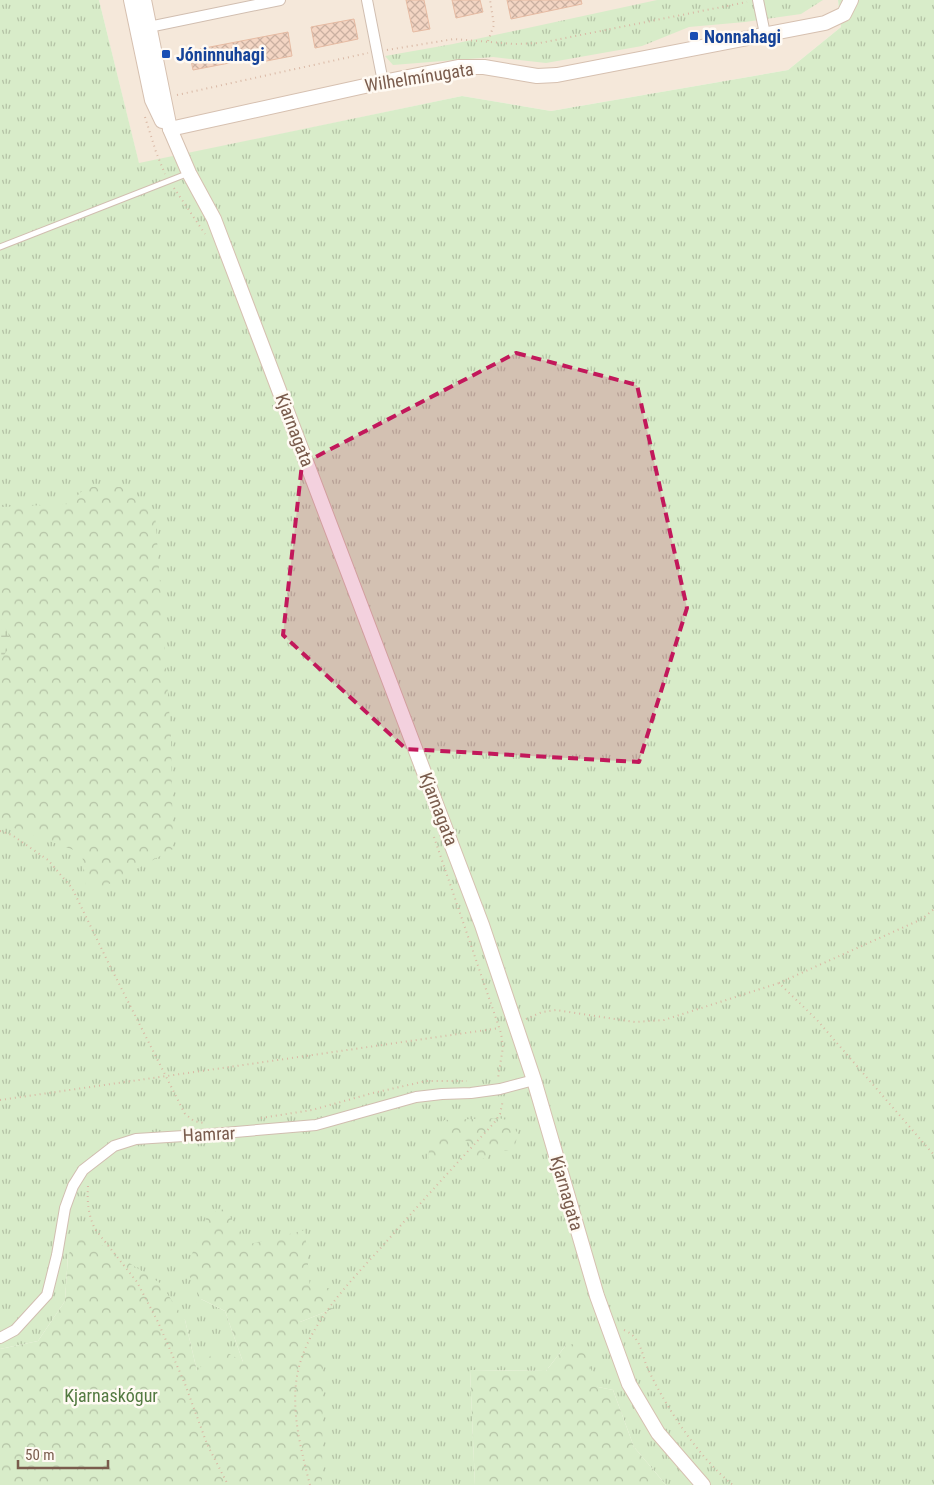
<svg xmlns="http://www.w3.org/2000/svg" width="934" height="1485" font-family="'Roboto Condensed',sans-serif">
  <defs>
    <pattern id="grass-tufts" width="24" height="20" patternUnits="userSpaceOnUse" patternTransform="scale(1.25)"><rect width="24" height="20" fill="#d8ecc9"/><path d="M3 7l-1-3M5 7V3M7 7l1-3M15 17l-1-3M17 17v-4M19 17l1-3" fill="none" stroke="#b4c2a5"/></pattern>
    <pattern id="forest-crowns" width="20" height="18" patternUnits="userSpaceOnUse" patternTransform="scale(1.25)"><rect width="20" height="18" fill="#d8ecc9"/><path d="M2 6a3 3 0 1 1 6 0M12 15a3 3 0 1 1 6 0" fill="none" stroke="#b4c2a5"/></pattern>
    <pattern id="wetland-marsh" width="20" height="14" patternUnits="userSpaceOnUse" patternTransform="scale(1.25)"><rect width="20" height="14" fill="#d8ecc9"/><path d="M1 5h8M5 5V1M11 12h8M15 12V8" fill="none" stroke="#b4c2a5"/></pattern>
    <pattern id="building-cross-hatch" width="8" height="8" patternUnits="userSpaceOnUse" patternTransform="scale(1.25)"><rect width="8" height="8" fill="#f3d5c3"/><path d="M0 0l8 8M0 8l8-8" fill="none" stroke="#cab0a1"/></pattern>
  </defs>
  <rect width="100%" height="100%" fill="#fdf6ec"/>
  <polygon fill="#f5e8da" points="99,0 838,0 841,27 788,70 551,111 462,96 139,164"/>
  <g fill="url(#grass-tufts)">
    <polygon points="0,0 99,0 139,163 462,96 551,111 788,70 841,27 838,0 934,0 934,1485 666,1485 634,1447 613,1390 598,1387 566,1345 546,1371 470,1370 475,1485 322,1485 300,1347 300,1322 333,1309 333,1288 310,1288 201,1299 225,1311 243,1362 197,1371 185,1320 68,1255 65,1301 38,1341 0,1349"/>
    <polygon points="657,0 823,0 801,14 745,22 689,27 642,46 546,63 493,57 393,65 385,56 453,44"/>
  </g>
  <g fill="url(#forest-crowns)">
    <polygon points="86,487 127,487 155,512 171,737 173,849 100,889 86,885 82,853 0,823 0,662 12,642 0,617 0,507 69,504"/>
    <polygon points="499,1118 510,1121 518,1134 514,1149 505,1151 493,1146 487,1159 475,1158 468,1141 455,1141 447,1157 428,1160 429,1150 444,1120"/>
    <polygon points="224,1209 250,1244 305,1230 310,1288 333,1288 333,1309 300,1322 300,1347 323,1359 322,1485 0,1485 0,1349 38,1341 65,1301 68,1255 82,1232 160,1283 185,1320 197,1371 218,1347 243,1362 225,1311 201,1299 186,1269 208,1214"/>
    <polygon points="581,1343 598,1387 613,1390 634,1447 666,1485 475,1485 470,1370 546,1371 566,1345"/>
  </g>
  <polygon fill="url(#wetland-marsh)" points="0,617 12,642 0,662"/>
  <g fill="url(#building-cross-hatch)" stroke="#e6bba3">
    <polygon points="406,0 424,0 430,29 413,32"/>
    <polygon points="452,0 480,0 483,12 456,18"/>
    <polygon points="507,0 581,0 582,4 511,19"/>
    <polygon points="354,19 358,39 315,48 311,27"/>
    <polygon points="288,32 292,56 251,64 250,59 193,70 189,51"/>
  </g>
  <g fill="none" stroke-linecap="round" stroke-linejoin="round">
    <defs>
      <polyline id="lane" points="0,247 189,173"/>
      <g id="street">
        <polyline points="367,0 383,82"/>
        <polyline points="758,0 765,34"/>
        <polyline points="144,28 280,0"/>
        <polyline points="0,1338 15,1330 47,1295 57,1255 65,1208 73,1186 83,1170 114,1146 136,1139 200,1135 316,1125 416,1097 442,1094 471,1093 500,1089 534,1080"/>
      </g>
      <g id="secondary">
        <polyline points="131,0 152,100 162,121"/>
        <polyline points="144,0 170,129 189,173 214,219 482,925 534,1080 597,1296 629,1384 658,1433 703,1485"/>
        <polyline points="170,129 383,82 458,67 484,67 537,76 557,75 825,23 844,14 851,0"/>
      </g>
    </defs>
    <use href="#lane" stroke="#d1beb0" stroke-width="7"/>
    <use href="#street" stroke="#d1beb0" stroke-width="12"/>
    <use href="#secondary" stroke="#d6c0b0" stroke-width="16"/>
    <g stroke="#d9b8a5" stroke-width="2" stroke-dasharray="1 4" stroke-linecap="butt">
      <polyline points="488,41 494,25 490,0"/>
      <polyline points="387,50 454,39 514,44 540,43 747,2"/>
      <polyline points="177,95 368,53"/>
      <polyline points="145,117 156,152 165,174"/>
      <polyline points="174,188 205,234"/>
      <polyline points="0,831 12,835 48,860 72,888 107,960 185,1114 194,1121 204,1123"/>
      <polyline points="434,837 501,1033 503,1047 498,1078"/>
      <polyline points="779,983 922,919 934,909"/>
      <polyline points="526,1019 542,1012 556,1010 635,1022 664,1020 779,983 817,1020 934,1155"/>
      <polyline points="0,1100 500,1028"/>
      <polyline points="261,1118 312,1110 373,1093 426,1081 467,1081"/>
      <path d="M 88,1186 C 87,1202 88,1214 95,1229 L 137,1282 L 158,1322 L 185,1384 L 207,1444 L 228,1485"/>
      <path d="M 624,1330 C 643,1338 641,1356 649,1371 C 667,1409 700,1459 733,1485"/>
      <path d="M 310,1485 C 301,1450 291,1412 297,1376 C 306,1324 353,1279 387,1241 C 422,1201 458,1162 494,1123 L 500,1114 L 503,1100"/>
    </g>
    <use href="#lane" stroke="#fff" stroke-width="5"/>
    <use href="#street" stroke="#fff" stroke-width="10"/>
    <use href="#secondary" stroke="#fff" stroke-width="14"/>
  </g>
  <path fill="#c2185b" fill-opacity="0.2" stroke="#c2185b" stroke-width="4" stroke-dasharray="10 6" stroke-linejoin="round" d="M 516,353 L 637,385 L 687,608 L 639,762 L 406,749 L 283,635 L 302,464 Z"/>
  <g fill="#1a4fb4" stroke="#fffaf3" stroke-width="2">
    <rect x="689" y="31" width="10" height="10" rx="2.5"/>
    <rect x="161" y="49" width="10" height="10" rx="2.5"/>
  </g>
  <g text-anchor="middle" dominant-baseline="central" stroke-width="5" stroke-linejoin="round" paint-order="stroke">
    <g font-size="18" font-weight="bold" fill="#164399" stroke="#fffaf3" text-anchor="start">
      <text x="704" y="36">Nonnahagi</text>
      <text x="176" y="54">Jóninnuhagi</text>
    </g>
    <g font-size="18" fill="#7a5c4d" stroke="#fffaf3">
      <text transform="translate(419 77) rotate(-9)">Wilhelmínugata</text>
      <text transform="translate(295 430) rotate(69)">Kjarnagata</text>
      <text transform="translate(439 809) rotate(69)">Kjarnagata</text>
      <text transform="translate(209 1134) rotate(-3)">Hamrar</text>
      <text transform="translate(567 1193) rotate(74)">Kjarnagata</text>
    </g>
    <g font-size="18" fill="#537a41" stroke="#fffaf3">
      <text x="111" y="1395">Kjarnaskógur</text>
    </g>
  </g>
  <path d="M18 1460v8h90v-8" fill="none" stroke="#7a5c4d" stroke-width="2.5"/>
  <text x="25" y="1460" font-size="15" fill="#7a5c4d" stroke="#fffaf3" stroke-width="4" paint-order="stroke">50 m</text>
</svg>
